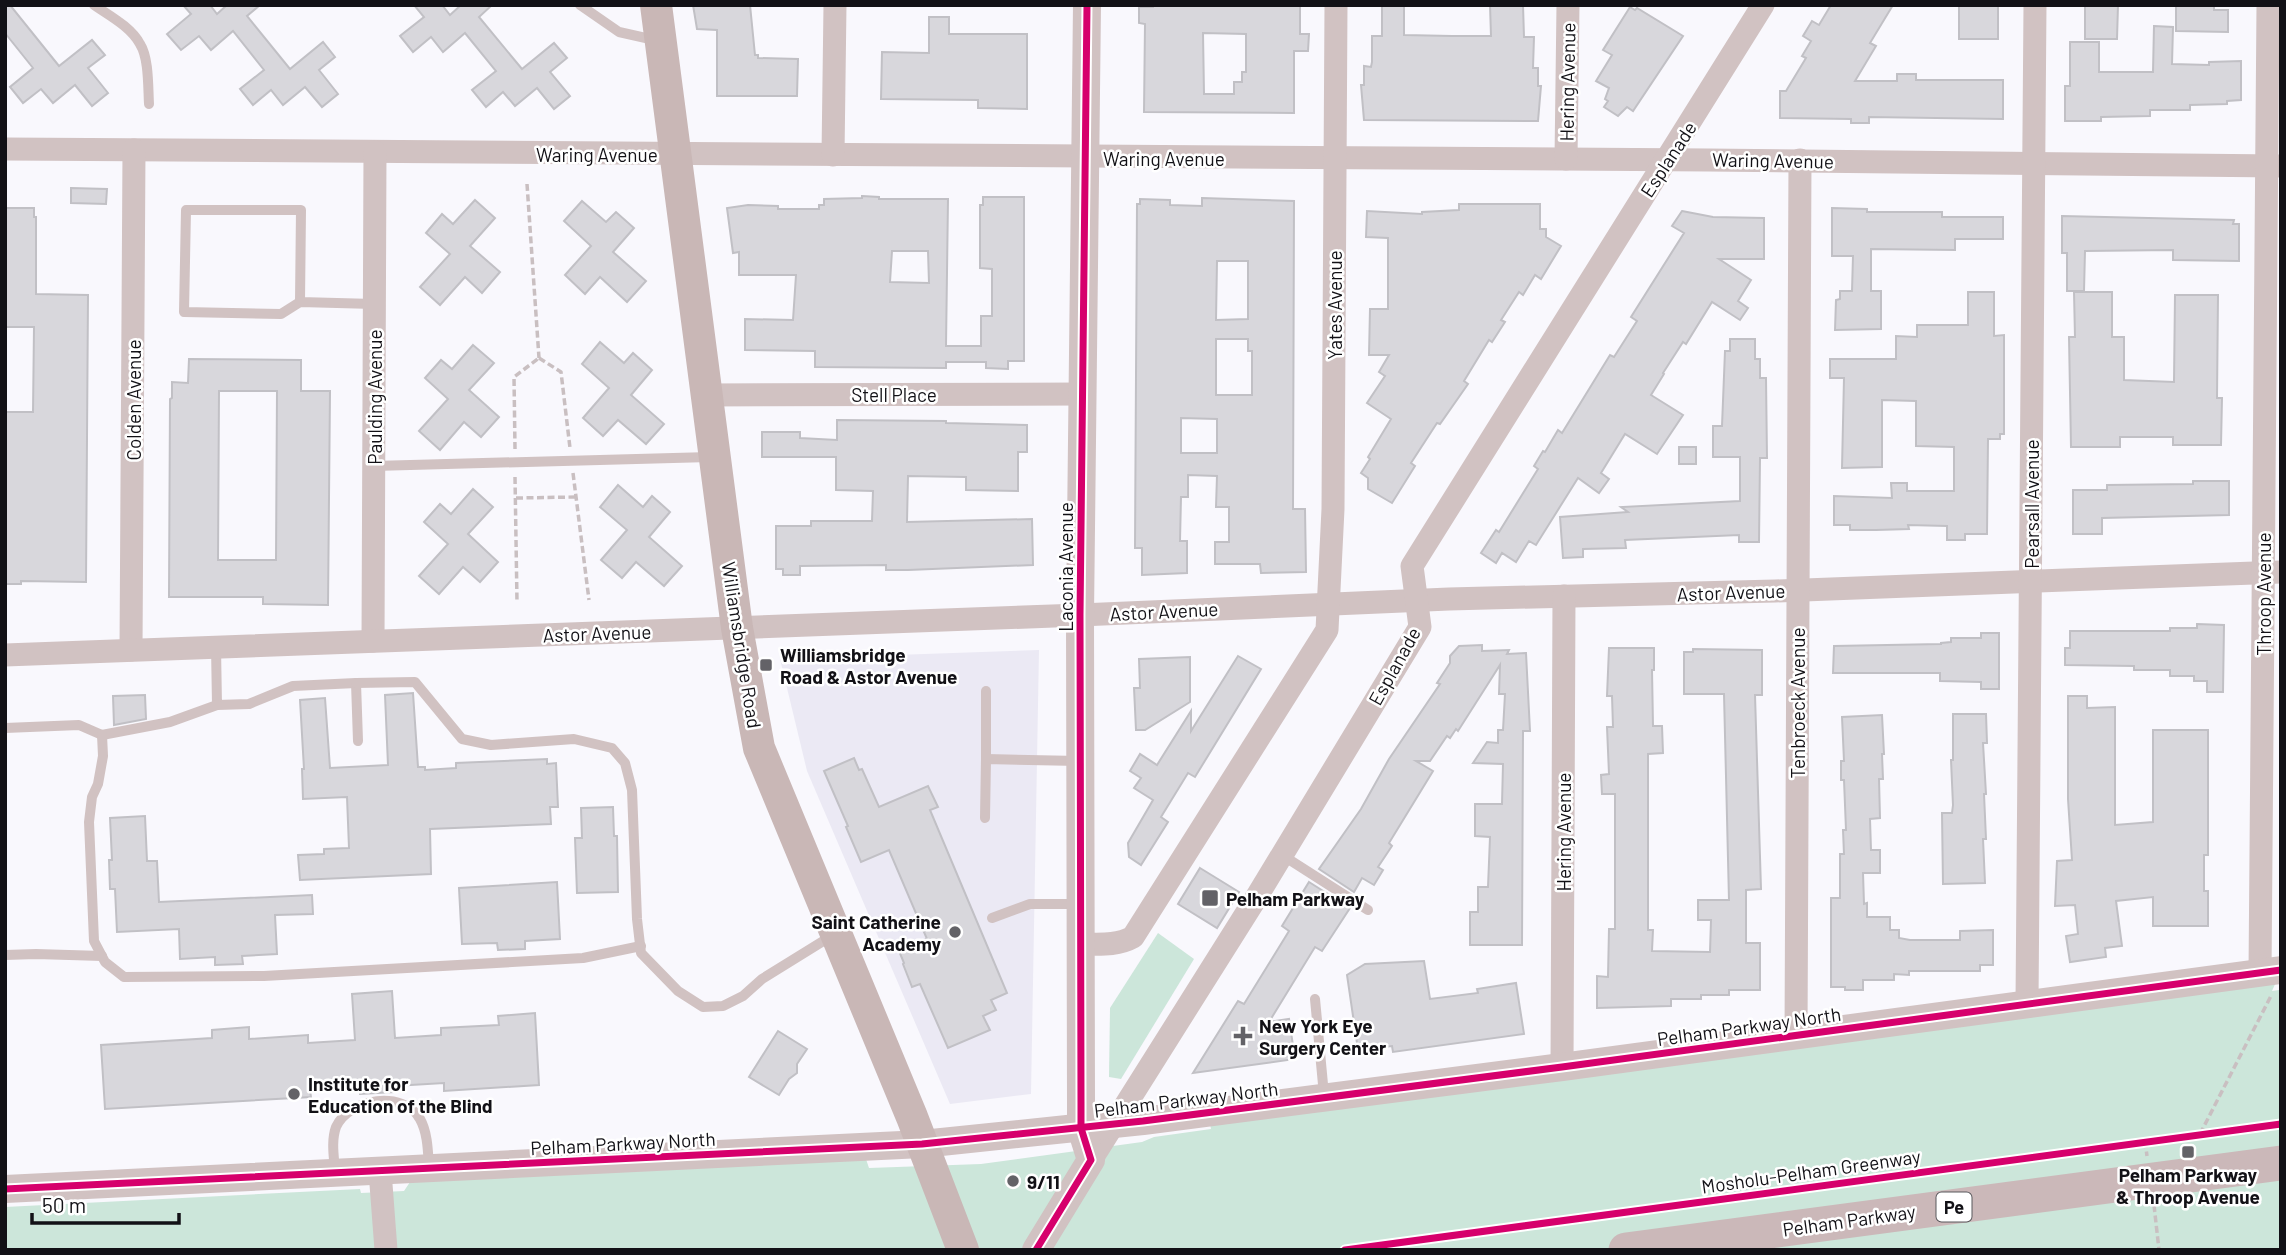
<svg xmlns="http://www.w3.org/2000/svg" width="2286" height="1255" font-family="Barlow,sans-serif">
  <rect width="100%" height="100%" fill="#f9f8fd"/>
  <polygon fill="#ebe9f4" points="1039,650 1031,1094 950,1104 807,771 780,659"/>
  <g fill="#cce6da">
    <polygon points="1158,933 1194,959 1121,1079 1109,1077 1110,1008"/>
    <polygon points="2276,982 2272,991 2279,990 2281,986 2281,1250 5,1250 5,1207 360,1189 361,1193 404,1191 410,1182 866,1159 869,1168 981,1164 1142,1142 1154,1137 1211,1129 1210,1124"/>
  </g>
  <g fill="#d8d7dc" stroke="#c1c0c5" stroke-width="2" fill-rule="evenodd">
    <polygon points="5,5 10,5 59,66 92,40 105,55 88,68 108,93 92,106 75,85 53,103 41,89 23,103 10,87 33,68 5,33"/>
    <polygon points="183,5 210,5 217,14 227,5 260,5 247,16 290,69 323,42 335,57 319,70 338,94 322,107 305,87 283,105 271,90 253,105 240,89 264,70 233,31 211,50 199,36 181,50 167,34 191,14"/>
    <polygon points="414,5 442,5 450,15 461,5 492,5 479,17 522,69 554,43 567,58 550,72 570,96 554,109 537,88 515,106 503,92 486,107 472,90 496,71 465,33 443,52 431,37 413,52 400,36 424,17"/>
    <polygon points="693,5 750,5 755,55 758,55 758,58 798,59 797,96 717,96 717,30 697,29"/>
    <path d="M 1153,5 L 1300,5 L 1300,34 L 1309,34 L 1308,51 L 1294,51 L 1294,113 L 1144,112 L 1145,24 L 1139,23 L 1139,7 L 1153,7 ZM 1203,33 L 1246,34 L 1246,72 L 1242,72 L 1242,82 L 1234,82 L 1234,94 L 1204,94 Z"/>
    <polygon points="1382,5 1404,5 1404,35 1452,36 1491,36 1490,5 1523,5 1524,37 1534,37 1533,68 1538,68 1538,86 1541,86 1538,121 1364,120 1361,85 1364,85 1364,66 1371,67 1372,62 1372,36 1382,36"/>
    <polygon points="1831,5 1893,5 1870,43 1876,46 1855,81 1897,81 1897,74 1916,74 1916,80 2003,80 2003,119 1869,117 1869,123 1851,123 1851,119 1780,118 1780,91 1786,91 1806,58 1802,56 1811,41 1803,36 1812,21 1819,25"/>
    <rect x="1959" y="5" width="39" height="34"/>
    <polygon points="2085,5 2118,5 2117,39 2085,39"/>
    <polygon points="2176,5 2214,5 2214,10 2228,10 2228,32 2176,31"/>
    <polygon points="1630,7 1635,10 1637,8 1683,36 1633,111 1627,107 1618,116 1604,107 1608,101 1605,99 1609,88 1596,81 1612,55 1603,50"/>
    <polygon points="929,17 949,17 949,34 1027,34 1027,109 978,108 978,100 881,99 882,52 929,53"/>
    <polygon points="2154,26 2173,27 2172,64 2209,65 2209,62 2241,61 2241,100 2227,101 2227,104 2190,105 2190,110 2150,110 2150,116 2101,117 2101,121 2065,121 2065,86 2070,86 2070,42 2099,42 2099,72 2153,72"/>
    <polygon points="71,188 107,189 106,204 71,203"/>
    <path d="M 862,196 L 879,197 L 879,199 L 948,199 L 946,346 L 981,346 L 981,316 L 992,316 L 992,269 L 980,268 L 980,205 L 983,205 L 983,197 L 1024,197 L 1024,361 L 1008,361 L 1008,369 L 986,368 L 986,362 L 946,362 L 946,368 L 815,367 L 815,351 L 745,350 L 745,319 L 793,320 L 796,275 L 739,275 L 739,252 L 733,253 L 727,208 L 748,205 L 778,206 L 778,209 L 819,209 L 819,205 L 824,205 L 824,199 L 862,198 ZM 892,251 L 928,251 L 929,283 L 890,282 Z"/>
    <path d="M 1202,198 L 1294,201 L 1293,509 L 1305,509 L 1306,572 L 1261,573 L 1260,564 L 1215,564 L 1215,542 L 1229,542 L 1229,507 L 1216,507 L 1217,476 L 1188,475 L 1188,497 L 1181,497 L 1180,541 L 1187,541 L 1187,573 L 1142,575 L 1142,548 L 1135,548 L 1137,204 L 1140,204 L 1140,199 L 1170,200 L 1170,205 L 1202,206 ZM 1217,261 L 1248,261 L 1248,319 L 1216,320 ZM 1216,339 L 1248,339 L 1248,351 L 1252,351 L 1252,395 L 1216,395 ZM 1181,418 L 1217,419 L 1217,453 L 1181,453 Z"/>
    <polygon points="475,200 495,218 470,246 500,272 482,293 465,277 440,305 420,287 450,254 426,233 442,214 453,224"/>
    <polygon points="582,201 606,222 616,212 634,228 613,252 646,281 627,302 600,277 585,294 565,275 591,246 564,221"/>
    <polygon points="1459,204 1540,204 1540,229 1546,229 1546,237 1561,246 1541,279 1535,275 1523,295 1519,292 1501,320 1505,322 1492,342 1489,340 1464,381 1468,384 1440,424 1437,423 1411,463 1415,466 1392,503 1368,489 1368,478 1361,473 1370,459 1368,457 1391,419 1367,403 1385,376 1379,372 1389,355 1369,355 1370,309 1388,309 1388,238 1366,237 1367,211 1422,214 1422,212 1459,210"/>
    <polygon points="5,208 34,208 34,217 36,217 36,294 88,295 86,582 21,581 21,584 5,584 5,412 33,412 34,327 5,327"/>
    <polygon points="1832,208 1867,209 1867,212 1942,212 1942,217 2003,217 2003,239 1955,239 1955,250 1871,249 1871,291 1881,291 1881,329 1835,330 1836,300 1840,299 1840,291 1852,291 1853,256 1832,256"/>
    <polygon points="1682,211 1713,217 1764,218 1764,259 1719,259 1751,280 1738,301 1748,308 1740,320 1712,302 1686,344 1683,342 1663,373 1664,374 1651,395 1683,415 1657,454 1625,434 1601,473 1609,479 1599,493 1578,478 1536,545 1529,541 1516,562 1502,553 1496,563 1481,553 1496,530 1499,532 1538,469 1534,466 1543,451 1545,452 1558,430 1562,433 1610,355 1614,357 1637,321 1631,317 1684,233 1672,226"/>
    <polygon points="2062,216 2234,220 2233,224 2239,224 2239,261 2173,260 2173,250 2085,251 2084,291 2067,291 2067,253 2062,253"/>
    <polygon points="1968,292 1994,292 1994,336 2004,335 2004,434 2000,434 2000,439 1988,439 1987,534 1965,534 1965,540 1947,540 1947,526 1908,525 1909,529 1876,530 1850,530 1850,525 1834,525 1834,496 1892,498 1891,483 1907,483 1907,491 1954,491 1954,447 1916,446 1916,401 1882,400 1882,467 1842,468 1844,378 1830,378 1830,359 1896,359 1896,336 1917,337 1917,325 1968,325"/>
    <polygon points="2074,292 2112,292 2112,337 2124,337 2124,380 2174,382 2175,295 2218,295 2217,398 2222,398 2221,445 2173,445 2173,437 2120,437 2120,447 2071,447 2069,337 2075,337"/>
    <polygon points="1730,339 1755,339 1755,359 1760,359 1760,378 1766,378 1767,458 1760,458 1759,542 1739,542 1739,535 1625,540 1626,548 1583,549 1583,557 1563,558 1560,517 1628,512 1621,507 1740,501 1740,457 1713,457 1713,426 1722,426 1725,351 1730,351"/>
    <polygon points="600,342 624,363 633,353 652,370 631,395 664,424 646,444 618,420 603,436 583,418 609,388 582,364"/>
    <polygon points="473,345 494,363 469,390 499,417 481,437 464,422 440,450 419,431 448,399 425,378 441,360 452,369"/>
    <path d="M 189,359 L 301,360 L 301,391 L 330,391 L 328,605 L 263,604 L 263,597 L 169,597 L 170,399 L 172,398 L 172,382 L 188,383 ZM 219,391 L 277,391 L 276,560 L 218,560 Z"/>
    <polygon points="837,420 946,421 946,423 1027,425 1027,452 1018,452 1018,491 966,490 966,477 908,476 907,522 1032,519 1033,565 908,570 886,570 886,565 800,566 800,575 783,575 783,569 776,569 776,526 811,526 811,521 872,521 873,491 836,490 836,457 762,457 762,432 800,432 800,438 837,440"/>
    <rect x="1679" y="447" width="17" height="17"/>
    <polygon points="2193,481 2229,481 2229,515 2102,518 2102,534 2073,534 2073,490 2107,490 2107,485 2193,484"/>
    <polygon points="618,485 643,507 652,496 670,512 649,537 682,566 664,586 636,562 622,578 601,560 627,530 600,507"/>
    <polygon points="473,489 493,507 468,534 498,562 480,582 463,567 439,594 419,576 448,544 424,522 440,504 451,514"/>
    <polygon points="2197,624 2224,625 2223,692 2207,692 2207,681 2194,681 2194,676 2170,676 2170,670 2134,670 2134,666 2065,665 2065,648 2070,648 2070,631 2170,631 2170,628 2197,628"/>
    <polygon points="1981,633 1999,633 1999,689 1981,689 1981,682 1940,681 1940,673 1833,673 1834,646 1941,644 1941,643 1951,642 1951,638 1981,638"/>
    <polygon points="1482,645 1482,651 1509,650 1507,654 1526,653 1530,731 1523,731 1522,945 1470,945 1470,912 1478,912 1478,887 1488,887 1490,837 1475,836 1475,804 1502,804 1503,764 1473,763 1487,742 1498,743 1498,730 1503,730 1505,694 1499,694 1500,665 1458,731 1456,729 1450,738 1447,736 1430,761 1416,761 1433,771 1389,843 1392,846 1378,867 1383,870 1374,885 1362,878 1354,892 1319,869 1361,809 1389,759 1440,684 1437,683 1450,663 1450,656 1459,646"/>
    <polygon points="1609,648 1654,648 1654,670 1652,670 1653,726 1662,726 1663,753 1648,754 1648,930 1653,930 1652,951 1710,952 1711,920 1698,920 1698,900 1729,900 1724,694 1684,694 1684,652 1693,652 1693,649 1762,650 1762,695 1755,695 1761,889 1746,890 1746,943 1760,943 1760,990 1729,990 1729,995 1701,995 1701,999 1671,999 1671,1006 1597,1008 1597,976 1608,977 1609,929 1615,929 1615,794 1602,794 1601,775 1609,774 1607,727 1613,727 1612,696 1607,696"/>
    <polygon points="1238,656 1261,669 1195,777 1188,773 1161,817 1168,822 1141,865 1129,857 1128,843 1153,800 1134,788 1141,778 1130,771 1140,754 1157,765 1191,711 1191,731"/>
    <polygon points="1190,657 1190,702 1145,730 1136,730 1134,688 1140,688 1139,659"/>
    <polygon points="413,693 418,767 425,767 425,770 456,768 456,763 547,759 547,764 556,763 558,807 550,807 551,824 430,829 431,874 300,880 298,855 324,854 324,849 349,848 347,797 303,799 302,769 304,769 300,700 325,698 330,768 388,765 385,695"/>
    <polygon points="145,695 146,719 114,725 113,696"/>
    <polygon points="2068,696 2087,696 2087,708 2115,707 2115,825 2153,822 2153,730 2208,730 2208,855 2204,855 2204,891 2208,891 2208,926 2153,926 2153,897 2116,901 2122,946 2105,948 2106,957 2070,962 2066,936 2078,934 2075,905 2055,906 2057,861 2072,860 2068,799"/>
    <polygon points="1953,714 1986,714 1987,743 1983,743 1986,794 1984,794 1986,839 1983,839 1985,883 1943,884 1942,813 1952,813 1953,805 1951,760 1953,760"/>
    <polygon points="1882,715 1884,754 1882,754 1883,779 1879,779 1880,818 1870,819 1871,850 1880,850 1880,873 1863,873 1864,904 1867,903 1867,917 1890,917 1890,930 1899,930 1899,938 1910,940 1960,940 1960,931 1993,930 1993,965 1980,965 1980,971 1909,971 1909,975 1894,974 1894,980 1863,980 1863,990 1845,990 1845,987 1831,987 1831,898 1840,898 1840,854 1844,854 1843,830 1846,830 1844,780 1841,780 1841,761 1844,761 1842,717"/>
    <polygon points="854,758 859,770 862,769 879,807 928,786 938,807 930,810 1007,993 991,1000 996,1010 983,1016 990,1030 948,1048 920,984 912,987 903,964 904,963 899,951 927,939 889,850 861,862 846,827 848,826 824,771"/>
    <polygon points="613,807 614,836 617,836 618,892 577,893 575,838 582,838 581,808"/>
    <polygon points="145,816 147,861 157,861 159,902 312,895 313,914 275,915 277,954 242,956 243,964 215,965 215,957 180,959 179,929 117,932 115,889 110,889 109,860 112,860 110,818"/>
    <polygon points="1200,868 1239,892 1217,928 1178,904"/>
    <polygon points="557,882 560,939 525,941 525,949 498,950 497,943 462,944 459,888"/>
    <polygon points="1309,882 1350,908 1322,951 1315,947 1269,1022 1289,1019 1295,1059 1193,1073 1238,1001 1244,1004 1289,931 1282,926"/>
    <polygon points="1424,961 1430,999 1478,993 1477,989 1516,983 1524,1034 1393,1052 1392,1046 1358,1050 1347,975 1365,964"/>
    <polygon points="392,991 395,1038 441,1035 441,1028 499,1025 498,1016 535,1013 539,1085 444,1091 444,1083 394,1086 394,1092 360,1094 359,1087 310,1090 311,1097 105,1109 101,1045 212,1038 212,1030 249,1027 249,1039 308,1035 308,1043 355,1040 352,994"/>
    <polygon points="778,1031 807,1049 797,1064 797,1073 789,1079 779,1095 749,1077"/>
  </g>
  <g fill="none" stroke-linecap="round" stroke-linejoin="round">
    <g stroke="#c9bfc1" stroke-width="3.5" stroke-dasharray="7 3.5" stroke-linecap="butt">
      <polyline points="527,184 539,358"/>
      <polyline points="539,358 561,372 570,448"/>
      <polyline points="515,449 514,377 539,358"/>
      <polyline points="573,473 589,600"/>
      <polyline points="515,477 517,602"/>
      <polyline points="516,498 576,497"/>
      <polyline points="2200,1134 2272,994"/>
      <polyline points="2145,1141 2147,1156"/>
      <polyline points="2154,1205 2159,1250"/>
    </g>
    <g stroke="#d1c2c2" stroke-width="10">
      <path d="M 94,5 C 110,16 131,27 140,44 C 149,58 148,87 149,104"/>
      <polyline points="580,5 619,32 659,41"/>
      <polyline points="300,302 301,210 186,210 184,312 281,314 300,302 374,304"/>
      <polyline points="374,466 710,457"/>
      <polyline points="216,647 217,705 249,704 293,686 356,683 358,741"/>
      <polyline points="356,683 415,682 462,739 491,745 574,739 612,748 625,763 632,790 637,919 641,953 678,991 703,1007 723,1006 743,996 762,979 833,935"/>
      <polyline points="986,691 986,759"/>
      <polyline points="5,728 79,725 102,735 170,722 217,705"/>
      <polyline points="102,735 103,756 98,784 92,797 89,822 94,941 105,962 124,977 264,976 583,958 641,946"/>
      <polyline points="985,818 986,759 1079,761"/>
      <polyline points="1282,855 1368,910"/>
      <polyline points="992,918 1030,904 1078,904"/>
      <polyline points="5,955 36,954 102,956"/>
      <polyline points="1315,999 1324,1095"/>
      <path d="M 335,1171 C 334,1157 331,1141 336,1127 C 349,1098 404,1090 420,1119 C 428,1133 428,1153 429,1168"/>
    </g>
    <g stroke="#d1c2c2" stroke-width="23">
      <polyline points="5,149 1708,160 2281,166"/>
      <polyline points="833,155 835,5"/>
      <polyline points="1566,159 1568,5"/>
      <polyline points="706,395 1082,394"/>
      <polyline points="373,641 375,152"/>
      <polyline points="131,650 134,150"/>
      <polyline points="5,655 1080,615 1449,599 1775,591 2281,572"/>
      <path d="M 1081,944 C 1099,944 1117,946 1133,937 L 1327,630 L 1333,509 L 1336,5"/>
      <polyline points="2260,973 2268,5"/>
      <polyline points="2027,1003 2035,5"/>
      <polyline points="1796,1036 1800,160"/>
      <polyline points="1562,1067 1564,596"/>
      <polyline points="1091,1160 1256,898 1420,627 1412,566 1763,5"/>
      <polyline points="380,1171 386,1250"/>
    </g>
    <g stroke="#d1c2c2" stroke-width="28">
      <polyline points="5,1189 922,1144 1143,1121 1562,1067 2281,970"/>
      <polyline points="1036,1250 1091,1160 1081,1128 1081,1102 1080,615 1087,5"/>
    </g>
    <polyline stroke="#c9b7b6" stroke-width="32" points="656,5 737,628 759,748 912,1117 963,1250"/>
    <polyline stroke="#cbb8b9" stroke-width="35" points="1626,1250 2281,1163"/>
    <defs>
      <g id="cycleway">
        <polyline points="5,1189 922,1144 1143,1121 1562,1067 2281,970"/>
        <polyline points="1036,1250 1091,1160 1081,1128 1081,1102 1080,615 1087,5"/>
        <polyline points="1345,1250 2281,1124"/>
      </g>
    </defs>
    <use href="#cycleway" stroke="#fff" stroke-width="11"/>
    <use href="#cycleway" stroke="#d6006c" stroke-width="7"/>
  </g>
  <g fill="#636267" stroke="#fff" stroke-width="2.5">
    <rect x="759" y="658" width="14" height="14" rx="3.5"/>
    <rect x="1201" y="889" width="18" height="18" rx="3.5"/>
    <circle cx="955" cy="932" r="7"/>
    <path d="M1239.5 1025.5h7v7h7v7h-7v7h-7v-7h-7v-7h7z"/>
    <circle cx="294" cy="1094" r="7"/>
    <rect x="2181" y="1145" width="14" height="14" rx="3.5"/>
    <circle cx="1013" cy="1181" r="7"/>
  </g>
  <g text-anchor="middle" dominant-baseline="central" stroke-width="5" stroke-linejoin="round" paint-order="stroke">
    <rect fill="#fff" stroke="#59585c" stroke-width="2" x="1936.5" y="1192.5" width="35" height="29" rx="5"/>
    <g font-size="18" font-weight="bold" fill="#121116">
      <text x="1954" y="1207">Pe</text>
    </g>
    <g font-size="19" fill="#121116" stroke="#fff">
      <text transform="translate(1567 82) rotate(-89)">Hering Avenue</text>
      <text x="597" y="154">Waring Avenue</text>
      <text x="1164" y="158">Waring Avenue</text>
      <text transform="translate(1668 159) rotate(-57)">Esplanade</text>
      <text transform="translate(1773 160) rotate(1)">Waring Avenue</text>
      <text transform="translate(1334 305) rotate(-90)">Yates Avenue</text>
      <text x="894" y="394">Stell Place</text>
      <text transform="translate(374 397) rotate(-90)">Paulding Avenue</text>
      <text transform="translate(133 400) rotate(-90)">Colden Avenue</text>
      <text transform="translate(2031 504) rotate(-90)">Pearsall Avenue</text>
      <text transform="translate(1065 567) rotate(-90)">Laconia Avenue</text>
      <text transform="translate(1731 592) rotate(-2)">Astor Avenue</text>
      <text transform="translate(2263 594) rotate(-90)">Throop Avenue</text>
      <text transform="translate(1164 611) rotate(-3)">Astor Avenue</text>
      <text transform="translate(597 633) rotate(-2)">Astor Avenue</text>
      <text transform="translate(742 645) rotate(81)">Williamsbridge Road</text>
      <text transform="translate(1394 666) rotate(-61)">Esplanade</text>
      <text transform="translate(1797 703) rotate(-90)">Tenbroeck Avenue</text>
      <text transform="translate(1563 832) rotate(-90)">Hering Avenue</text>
      <text transform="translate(1749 1026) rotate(-8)">Pelham Parkway North</text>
      <text transform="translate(1186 1099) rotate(-7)">Pelham Parkway North</text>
      <text transform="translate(623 1143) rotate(-3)">Pelham Parkway North</text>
      <text transform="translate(1811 1171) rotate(-8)">Mosholu-Pelham Greenway</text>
      <text transform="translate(1849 1220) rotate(-8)">Pelham Parkway</text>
    </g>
    <g font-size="19" font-weight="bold" fill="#121116" stroke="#fff" text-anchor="start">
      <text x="780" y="654">Williamsbridge<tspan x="780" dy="22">Road &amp; Astor Avenue</tspan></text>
      <text x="1226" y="898">Pelham Parkway</text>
      <text x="941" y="921" text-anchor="end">Saint Catherine<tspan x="941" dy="22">Academy</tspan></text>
      <text x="1259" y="1025">New York Eye<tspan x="1259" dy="22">Surgery Center</tspan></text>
      <text x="308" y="1083">Institute for<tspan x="308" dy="22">Education of the Blind</tspan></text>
      <text x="2188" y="1174" text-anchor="middle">Pelham Parkway<tspan x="2188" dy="22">&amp; Throop Avenue</tspan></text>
      <text x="1027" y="1181">9/11</text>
    </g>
  </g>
  <rect width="2286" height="1255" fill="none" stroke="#121116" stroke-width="14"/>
  <path d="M32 1213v10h147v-10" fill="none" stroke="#121116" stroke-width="3.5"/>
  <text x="42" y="1213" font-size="21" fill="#121116" stroke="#ffffff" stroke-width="5" paint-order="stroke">50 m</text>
</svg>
